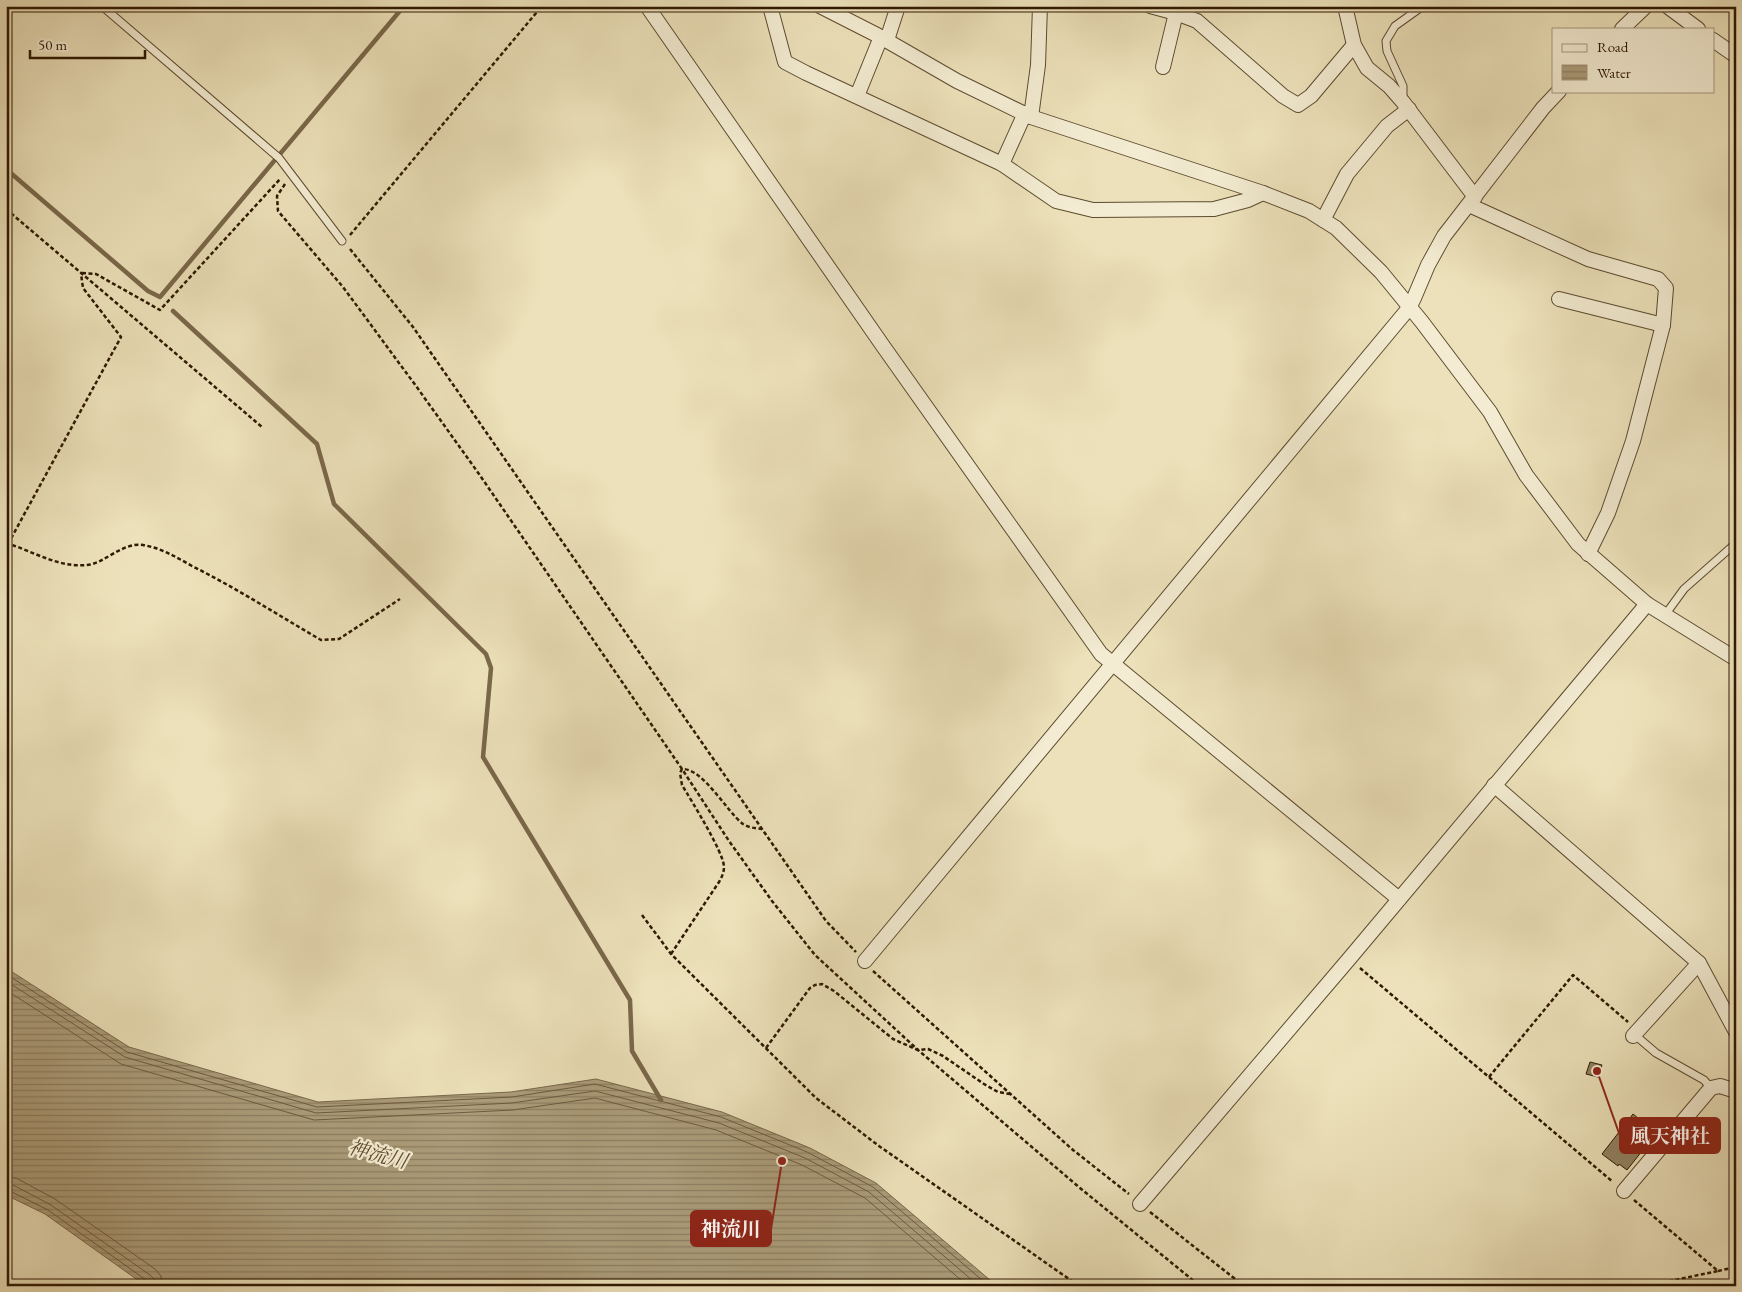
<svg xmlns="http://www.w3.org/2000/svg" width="1742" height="1292" font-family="'EB Garamond','Noto Serif JP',serif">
  <defs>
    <pattern id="water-rules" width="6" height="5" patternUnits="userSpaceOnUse" patternTransform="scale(1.25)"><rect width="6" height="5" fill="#ac9d7b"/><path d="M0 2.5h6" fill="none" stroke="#8c7f62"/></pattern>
  </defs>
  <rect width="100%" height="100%" fill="#ece1ba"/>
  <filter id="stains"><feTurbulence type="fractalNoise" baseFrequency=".004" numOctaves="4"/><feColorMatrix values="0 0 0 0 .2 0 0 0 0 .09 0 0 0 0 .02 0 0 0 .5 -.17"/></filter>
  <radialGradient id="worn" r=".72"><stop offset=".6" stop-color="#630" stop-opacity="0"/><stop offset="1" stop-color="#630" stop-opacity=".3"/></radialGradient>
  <polygon fill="url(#water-rules)" stroke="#7a684a" points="6,968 129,1047 318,1102 511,1092 596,1079 722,1112 810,1148 876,1183 997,1286 146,1286 45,1214 6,1195"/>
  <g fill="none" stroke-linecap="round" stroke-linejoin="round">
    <g stroke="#6e5b3e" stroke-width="1">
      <polyline points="6,974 127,1052 317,1107 512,1097 595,1084 721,1117 807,1152 873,1187 989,1286"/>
      <polyline points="6,981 125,1057 316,1113 512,1103 595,1091 719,1123 805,1158 869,1192 979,1286"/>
      <polyline points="6,990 121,1064 314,1120 513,1110 595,1098 716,1130 802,1165 865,1198 968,1286"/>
      <polyline points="6,1177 16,1178 55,1199 155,1269 161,1276 162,1286"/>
      <polyline points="6,1184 13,1185 51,1205 150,1275 154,1279 155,1286"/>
      <polyline points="6,1191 10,1191 48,1210 146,1280 148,1286"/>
    </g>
    <g stroke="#7a684a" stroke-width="4.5">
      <polyline points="6,169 148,291 160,297 404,6"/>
      <polyline points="173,311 317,444 334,504 486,654 491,668 483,757 630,1000 632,1051 661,1100"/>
    </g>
  </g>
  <g fill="#918161" stroke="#2f1901">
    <polygon points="1590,1062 1602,1065 1598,1077 1586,1074"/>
    <polygon points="1633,1114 1653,1130 1642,1144 1646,1146 1627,1170 1619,1164 1618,1166 1602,1154"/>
  </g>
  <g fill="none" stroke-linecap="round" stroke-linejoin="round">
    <defs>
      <g id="service">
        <polyline points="102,6 279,158 342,241"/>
        <polyline points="1403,101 1403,86 1387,51 1386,41 1395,26 1423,6"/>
        <polyline points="1665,615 1684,589 1736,543"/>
        <polyline points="1635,1035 1656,1053 1704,1080 1711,1088"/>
      </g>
      <g id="minor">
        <polyline points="647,6 883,346 1101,654 1399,899"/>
        <polyline points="770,6 785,62 806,73 1002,164 1056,201 1093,210 1214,209 1248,200 1263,193"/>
        <polyline points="820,6 877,35 957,81 1031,117 1263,193 1309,211 1336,228 1381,272 1422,322 1490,412 1526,475 1578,544 1647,604 1736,659"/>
        <polyline points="1150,6 1176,13 1197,21 1283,96 1298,105 1311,96 1354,45"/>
        <polyline points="1345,6 1354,45 1367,68 1389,86 1403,102 1475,197"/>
        <polyline points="1667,6 1698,29"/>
        <polyline points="1622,29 1646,6"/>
        <polyline points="887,40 898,6"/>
        <polyline points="1713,40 1736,56"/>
        <polyline points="1163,67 1176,13"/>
        <polyline points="857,96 881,37"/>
        <polyline points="1031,117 1038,65 1040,6"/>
        <polyline points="1002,164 1025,113"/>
        <polyline points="1469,205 1588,259 1658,279 1666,288 1663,325 1633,441 1608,513 1588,554"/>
        <polyline points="1323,220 1347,174 1387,126 1409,109"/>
        <polyline points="1559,299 1663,325"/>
        <polyline points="1494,785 1699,963 1736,1032"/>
        <polyline points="865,961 1409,308 1414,298 1428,265 1444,236 1543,108 1559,91"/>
        <polyline points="1633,1036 1699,963"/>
        <polyline points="1624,1191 1711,1088 1720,1086 1736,1091"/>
        <polyline points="1140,1204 1349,959 1647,604"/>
      </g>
    </defs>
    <use href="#service" stroke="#5e4b2f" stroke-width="9"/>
    <use href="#minor" stroke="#5e4b2f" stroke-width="16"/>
    <g stroke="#2f1901" stroke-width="2.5" stroke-dasharray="4 2.5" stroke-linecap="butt">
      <polyline points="285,184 277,196 278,211 343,287 416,386 479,474 682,769 729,841 772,901 815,955 918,1050 1080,1188 1200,1286"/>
      <polyline points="6,209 262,427"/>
      <polyline points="350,235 542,6"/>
      <polyline points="350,249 413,327 826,921 856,952"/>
      <polyline points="82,273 96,274 160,310 281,178"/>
      <path d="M 6,543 C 33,551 58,568 87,565 C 104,564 122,542 143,545 C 161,548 176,557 192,566 C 236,588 278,615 321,640 L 339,639 L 400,599"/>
      <polyline points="8,544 121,337 83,288 81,274"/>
      <polyline points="642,915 671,954 816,1098 879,1146 1079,1286"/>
      <path d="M 671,954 L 719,882 C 722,877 724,872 724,867 C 724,853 691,800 682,785 L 680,773 L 682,769 C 703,768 727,812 743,824 C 749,828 755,828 762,829"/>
      <polyline points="1360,968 1613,1182"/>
      <polyline points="873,971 1073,1150 1129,1194"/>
      <polyline points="766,1048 810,988 815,985 822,984 834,991 893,1039 918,1050 928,1049 943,1056 984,1084 998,1092 1010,1094"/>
      <polyline points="1489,1077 1573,975 1628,1022"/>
      <polyline points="1634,1200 1718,1271 1646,1286"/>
      <polyline points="1150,1212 1244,1286"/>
      <polyline points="1718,1271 1736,1267"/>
    </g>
    <use href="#service" stroke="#f3ecd2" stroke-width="7"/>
    <use href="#minor" stroke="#f3ecd2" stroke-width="14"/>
  </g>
  <g text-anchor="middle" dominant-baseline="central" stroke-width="4.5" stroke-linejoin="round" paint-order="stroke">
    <g font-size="20" font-style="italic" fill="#614e32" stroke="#f3ecd2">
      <text transform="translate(378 1154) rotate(15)">神流川</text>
    </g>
  </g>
  <path fill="none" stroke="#8f2418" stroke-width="2" d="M1597 1071L1620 1136M782 1161L771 1229"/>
  <g fill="#8f2418" stroke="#f3ecd2" stroke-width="2">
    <circle cx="1597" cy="1071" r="5"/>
    <circle cx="782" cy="1161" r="5"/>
  </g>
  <g fill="#8f2418" stroke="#8f2418" stroke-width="2">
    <rect x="1620" y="1118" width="100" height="35" rx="5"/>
    <rect x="691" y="1211" width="80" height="35" rx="5"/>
  </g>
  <g font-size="20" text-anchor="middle" font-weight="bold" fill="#fff">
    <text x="1670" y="1143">風天神社</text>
    <text x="731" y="1236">神流川</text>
  </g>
  <rect width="1742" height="1292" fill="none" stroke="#ece1ba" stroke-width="25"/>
  <rect x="8" y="8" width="1727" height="1277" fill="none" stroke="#2f1901" stroke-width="2.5"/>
  <rect x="12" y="12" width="1717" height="1267" fill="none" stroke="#2f1901"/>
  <rect x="1552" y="28" width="162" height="65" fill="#f3ecd2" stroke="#a5987e"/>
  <rect x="1562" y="44" width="25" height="8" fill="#f3ecd2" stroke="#a5987e"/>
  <text x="1597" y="52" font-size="15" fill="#2f1901">Road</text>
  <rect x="1562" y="65" width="25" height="15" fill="url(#water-rules)" stroke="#a5987e"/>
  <text x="1597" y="78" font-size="15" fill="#2f1901">Water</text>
  <path d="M30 50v8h115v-8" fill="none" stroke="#2f1901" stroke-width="2.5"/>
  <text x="38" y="50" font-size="15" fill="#2f1901" stroke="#f3ecd2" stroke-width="4" paint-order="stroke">50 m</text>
  <rect width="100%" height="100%" filter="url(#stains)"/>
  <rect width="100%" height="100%" fill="url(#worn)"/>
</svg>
